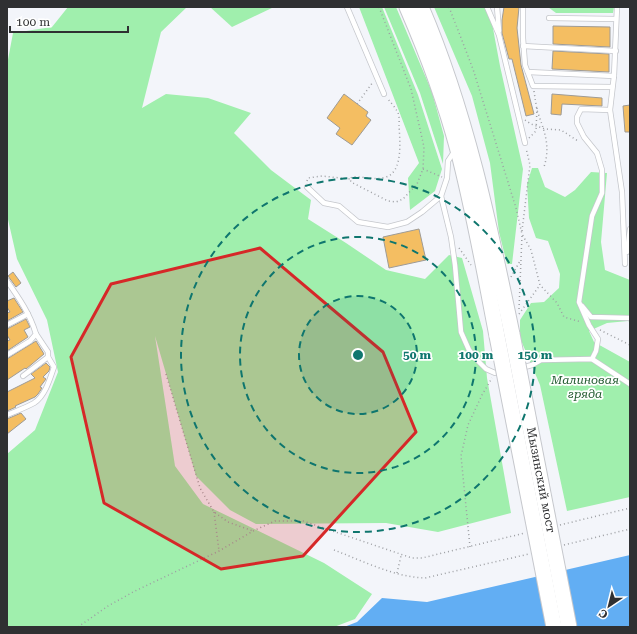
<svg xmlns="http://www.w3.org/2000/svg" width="637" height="634" font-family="'Roboto Serif',serif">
  <rect width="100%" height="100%" fill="#f3f5fa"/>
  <g fill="#a0efad">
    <polygon points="68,7 187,7 161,32 142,108 166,94 208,98 251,113 234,133 271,170 311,200 308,219 346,243 386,270 425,279 449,255 462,258 483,331 487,378 511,513 438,532 386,523 256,524 230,510 196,476 155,336 175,466 203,504 324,563 372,594 355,619 334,627 7,627 7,454 35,430 58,372 47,320 17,259 7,215 7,65 13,33 52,27"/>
    <polygon points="210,7 274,7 232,27"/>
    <polygon points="359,7 382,7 418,95 442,169 435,191 410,210 408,178 419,163"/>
    <polygon points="384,7 396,7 432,92 444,136 443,164 420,93"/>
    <polygon points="434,7 489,7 500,66 523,169 512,264 507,264 499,232 490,163 472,96"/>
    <polygon points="548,7 614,7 613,13 556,13"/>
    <polygon points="532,168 538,168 545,187 565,197 575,190 591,172 607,173 601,242 605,270 630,280 630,322 628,321 607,323 589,331 594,342 630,362 630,497 567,511 540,385 520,338 520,320 531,303 544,302 559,288 560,274 548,241 536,238 529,218 527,184"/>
  </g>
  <polygon fill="#62aef3" points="630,555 630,627 344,627 357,622 382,598 427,602"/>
  <g fill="#f4be62" stroke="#9e9b96">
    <polygon points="504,7 519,7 517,28 521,65 534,114 526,116 512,59 509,59 502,33 502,20"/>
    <polygon points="553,26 610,27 610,47 553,44"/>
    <polygon points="553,51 609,54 609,72 552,69"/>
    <polygon points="344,94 368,112 366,116 371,120 352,145 336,134 340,128 327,118"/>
    <polygon points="552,94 602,98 602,106 562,104 561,115 551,114"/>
    <polygon points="630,105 630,132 625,132 623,106"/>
    <polygon points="419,229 426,260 389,268 383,237"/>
    <polygon points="13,272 21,283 16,287 8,276"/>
    <polygon points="14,298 23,312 7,321 7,313 10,312 7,307 7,301"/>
    <polygon points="26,319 30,327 24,330 28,337 7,351 7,341 10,340 7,335 7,329"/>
    <polygon points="36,341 44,354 26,369 25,368 7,380 7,359"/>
    <polygon points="46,363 50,367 49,371 43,377 46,379 40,387 42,388 38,394 35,397 15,406 16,407 7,411 7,392 35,378 31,374"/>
    <polygon points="21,413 26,419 7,434 7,419"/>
  </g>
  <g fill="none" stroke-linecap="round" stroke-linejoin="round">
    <defs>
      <g id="lane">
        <polyline points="347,7 384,94"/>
        <polyline points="487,7 499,35 525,143"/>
        <polyline points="497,7 499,31"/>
        <polyline points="523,7 523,38 525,65 533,86 612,87"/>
        <polyline points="617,7 614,76 610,110 622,192 625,264"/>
        <polyline points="549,18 616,19"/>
        <polyline points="523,46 616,51"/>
        <polyline points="528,72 614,76"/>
        <polyline points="307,187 324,203 339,206 358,222 388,227 407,222 422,212 441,196 447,178 448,161 454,152"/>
        <polyline points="441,196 451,237 455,265 461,332 469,350 480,363 486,369 495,373 502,372"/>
        <polyline points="627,252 630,229"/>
        <path d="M 7,281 C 19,298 30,314 36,334 L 30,341 L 7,355"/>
        <polyline points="582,306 591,317 630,318"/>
        <polyline points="7,325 28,314"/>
        <polyline points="592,359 596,351 598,339 589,325 579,302 592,216 602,193 602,170 597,153 584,137 577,123 577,117 581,109 610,110"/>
        <polyline points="521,368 532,365 541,360 592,359 630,384"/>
        <polyline points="23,376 48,357 48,352 36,334"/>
        <path d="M 7,415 C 16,411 25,408 34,403 C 45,396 50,379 54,367 L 48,357"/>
      </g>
      <g id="primary">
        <path d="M 407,7 C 427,53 445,101 458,150 C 474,211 485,274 497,336"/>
        <path d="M 421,7 C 466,112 489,223 512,334"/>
      </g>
    </defs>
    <use href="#lane" stroke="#c5c7cc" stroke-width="6"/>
    <use href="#primary" stroke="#c5c7cc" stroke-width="17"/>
    <g stroke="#9d9fa3" stroke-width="1.5" stroke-dasharray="1 3" stroke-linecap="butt">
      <path d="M 379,7 L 411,89 L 424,147 L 423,169 L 417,184 L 403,199 L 396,202 L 388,201 L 351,182 L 350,179 L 352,177 C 363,176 375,181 386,177 C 403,172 400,141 399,126 C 399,122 400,115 397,111 C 395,107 391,103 388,99"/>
      <polyline points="449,7 473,69 516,208 522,234 531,250 540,285 557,303 564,317 581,322"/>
      <path d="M 534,91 C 535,98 536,104 537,110 C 544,131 551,145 544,167"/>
      <polyline points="357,104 373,82"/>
      <polyline points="525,120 531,124 545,129 561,130 578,141"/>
      <polyline points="529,138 536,131 537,108"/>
      <polyline points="423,169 442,177"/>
      <polyline points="307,181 308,178 322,176 350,179"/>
      <polyline points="522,231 530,165 526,148"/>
      <polyline points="459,248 471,265"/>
      <polyline points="511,277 520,261"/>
      <polyline points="519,309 522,235"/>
      <polyline points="519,314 540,285"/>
      <polyline points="600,330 630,345"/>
      <polyline points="166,374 200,488 214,512 228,522 253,531"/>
      <polyline points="214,512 219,551"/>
      <polyline points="560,525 630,508"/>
      <polyline points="564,545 630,529"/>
      <polyline points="470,547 461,456 468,425 482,395 492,378"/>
      <path d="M 334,550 C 363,561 394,577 425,578 L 529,554"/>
      <polyline points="397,573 401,556"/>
      <polyline points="78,627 108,606 135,591 219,551 253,531 275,521 303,521 412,558 422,558 525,533"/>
    </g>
    <use href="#lane" stroke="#fff" stroke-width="4.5"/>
    <use href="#primary" stroke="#fff" stroke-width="15"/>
    <defs>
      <g id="primary-bridge">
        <polyline points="512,334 569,627"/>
        <polyline points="497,336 554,627"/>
      </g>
    </defs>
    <use href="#primary-bridge" stroke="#c5c7cc" stroke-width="17" stroke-linecap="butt"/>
    <use href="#primary-bridge" stroke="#fff" stroke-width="15"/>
  </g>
  <path fill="#d62828" fill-opacity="0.2" stroke="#d62828" stroke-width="3" stroke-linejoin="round" d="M 260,248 L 383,352 L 416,432 L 303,556 L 221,569 L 104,503 L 71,357 L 111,284 Z"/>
  <circle cx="358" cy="355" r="59" fill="#0f766e" fill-opacity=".12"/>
  <g fill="none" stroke="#0f766e" stroke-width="2" stroke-dasharray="7 5">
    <circle cx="358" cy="355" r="59"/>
    <circle cx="358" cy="355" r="118"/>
    <circle cx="358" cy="355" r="177"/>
  </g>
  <g text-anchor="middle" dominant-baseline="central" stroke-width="3.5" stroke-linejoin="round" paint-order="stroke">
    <g font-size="12" font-style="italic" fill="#20592e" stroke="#fff">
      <text x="585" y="380">Малиновая<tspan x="585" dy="14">гряда</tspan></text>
    </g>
    <g font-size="12" fill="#2f3032" stroke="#fff">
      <text transform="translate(541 480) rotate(79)">Мызинский мост</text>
    </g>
  </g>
  <circle cx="358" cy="355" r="6" fill="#0f766e" stroke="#fff" stroke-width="2"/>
  <g font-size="12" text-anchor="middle" font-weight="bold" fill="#0f766e" stroke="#fff" stroke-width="3.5" stroke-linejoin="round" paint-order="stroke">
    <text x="417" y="359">50 m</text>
    <text x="476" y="359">100 m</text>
    <text x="535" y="359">150 m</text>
  </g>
  <rect width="637" height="634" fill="none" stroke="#2f3032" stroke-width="16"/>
  <g transform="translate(609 606) rotate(215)" stroke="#ffffff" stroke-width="3" paint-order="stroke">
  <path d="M0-3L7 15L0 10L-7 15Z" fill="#2f3032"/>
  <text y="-6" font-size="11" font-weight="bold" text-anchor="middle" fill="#2f3032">С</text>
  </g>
  <path d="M10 26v6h118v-6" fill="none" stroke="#2f3032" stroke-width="2"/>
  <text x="16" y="26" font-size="12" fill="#2f3032" stroke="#ffffff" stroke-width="3" paint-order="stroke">100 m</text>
</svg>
